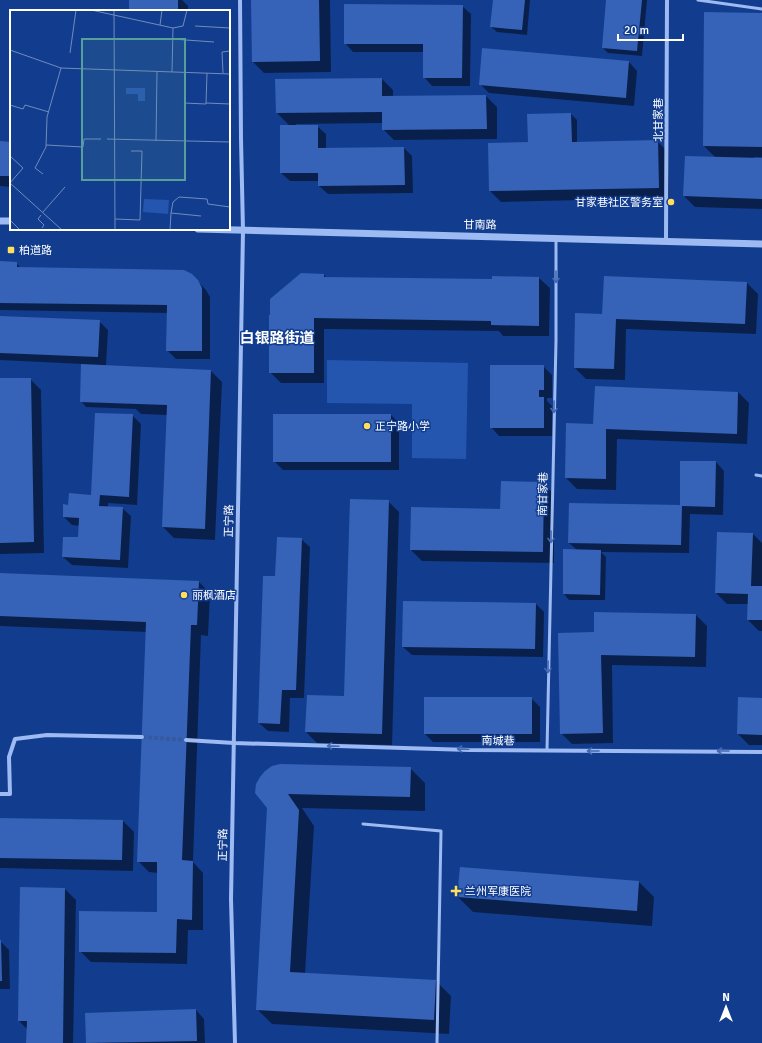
<svg xmlns="http://www.w3.org/2000/svg" width="762" height="1043" font-family="Signika,'Noto Sans SC',sans-serif">
  <rect width="100%" height="100%" fill="#123d8f"/>
  <polygon fill="#2455af" points="327,360 468,363 466,459 412,458 412,404 327,403"/>
  <g fill="#0007">
    <polygon points="130,0 182,0 188,6 188,11 130,11"/>
    <polygon points="252,0 330,0 331,72 264,73 253,62"/>
    <polygon points="494,0 530,0 527,35 497,32 491,27"/>
    <polygon points="607,0 647,0 642,56 608,53 603,48"/>
    <polygon points="462,6 471,14 470,86 432,86 424,77 424,52 353,52 345,43"/>
    <polygon points="762,14 762,157 754,157 754,159 762,159 762,209 695,207 684,196 716,158 704,146"/>
    <polygon points="629,62 637,71 634,106 489,93 480,84"/>
    <polygon points="382,79 393,90 393,97 486,96 497,107 497,139 394,140 383,129 383,123 296,124 296,126 317,126 326,134 326,149 404,148 412,156 413,193 328,194 319,186 319,181 290,181 281,173 281,126 290,126 277,113 276,80"/>
    <polygon points="571,114 577,120 577,143 657,141 668,152 669,198 501,202 490,191 531,143 528,115"/>
    <polygon points="0,142 11,143 11,187 0,186"/>
    <polygon points="0,262 16,263 21,268 191,274 206,290 210,297 210,359 176,359 167,350 168,313 0,310"/>
    <polygon points="301,274 324,275 327,278 493,280 539,278 550,288 549,336 503,336 499,331 324,329 324,383 281,383 270,372"/>
    <polygon points="747,283 758,294 756,334 626,329 625,380 586,379 575,368 603,315"/>
    <polygon points="0,317 99,321 108,330 106,366 211,371 222,382 215,540 174,538 163,527 168,415 141,414 136,409 86,407 81,401 82,364 0,360"/>
    <polygon points="543,366 552,375 552,398 547,398 547,401 552,406 552,436 499,436 491,427"/>
    <polygon points="0,379 30,379 41,390 44,553 0,554"/>
    <polygon points="738,392 749,403 747,444 617,439 616,490 577,489 566,478 594,425"/>
    <polygon points="132,415 141,424 137,505 108,503 108,507 122,508 131,516 128,568 72,565 63,557 79,538 80,526 72,525 64,517 69,506 92,496"/>
    <polygon points="391,415 399,423 399,470 283,470 274,461"/>
    <polygon points="716,462 724,471 723,515 690,514 689,553 601,552 606,557 605,600 569,600 564,594 577,550 569,543 681,506"/>
    <polygon points="543,483 554,494 554,563 422,561 411,550 501,510"/>
    <polygon points="388,501 399,512 392,745 317,743 306,732 345,697"/>
    <polygon points="753,534 762,543 762,631 759,631 748,620 748,604 727,604 716,593"/>
    <polygon points="301,539 310,547 304,698 290,698 289,732 268,731 259,723 276,577"/>
    <polygon points="0,574 199,582 210,593 208,636 201,635 193,862 203,873 203,930 188,930 187,964 91,962 80,951 158,913 158,873 149,872 138,861 147,632 0,626"/>
    <polygon points="536,604 544,612 543,657 412,655 403,647"/>
    <polygon points="696,615 707,626 706,667 612,665 613,743 572,744 561,733 595,633"/>
    <polygon points="531,698 540,707 540,742 433,742 425,734"/>
    <polygon points="762,699 762,745 749,745 738,734"/>
    <polygon points="410,768 425,783 425,811 302,808 314,826 305,974 436,981 451,996 449,1034 272,1024 257,1009 268,807 257,792"/>
    <polygon points="0,819 123,821 134,832 133,871 0,868"/>
    <polygon points="639,882 654,897 652,926 473,912 458,897"/>
    <polygon points="65,889 76,900 73,1043 27,1043 28,1030 19,1021"/>
    <polygon points="0,941 9,950 10,989 0,989"/>
    <polygon points="196,1010 204,1019 205,1043 87,1043 86,1014"/>
  </g>
  <g fill="#3663b7">
    <rect x="129" y="0" width="49" height="11"/>
    <polygon points="251,0 319,0 320,61 252,62"/>
    <polygon points="493,0 525,0 522,30 490,27"/>
    <polygon points="606,0 642,0 637,51 602,48"/>
    <polygon points="344,4 463,5 462,78 423,78 423,44 344,44"/>
    <polygon points="704,12 762,13 762,147 703,146"/>
    <polygon points="482,48 629,61 626,98 479,85"/>
    <polygon points="382,78 382,96 486,95 487,129 382,130 382,112 276,113 275,79"/>
    <polygon points="571,113 572,142 658,140 659,188 489,191 488,143 528,142 527,114"/>
    <polygon points="280,125 318,125 318,148 404,147 405,185 318,186 318,173 280,173"/>
    <polygon points="0,141 11,142 11,176 0,176"/>
    <polygon points="685,156 762,158 762,199 683,196"/>
    <polygon points="0,261 17,262 17,267 184,270 192,274 198,280 202,288 202,351 166,351 167,305 0,303"/>
    <polygon points="301,273 324,274 324,277 492,279 492,276 539,277 539,326 491,325 491,321 314,318 314,373 269,373 269,315 270,315 270,299"/>
    <polygon points="604,276 747,282 745,324 616,319 614,369 574,368 575,313 602,314"/>
    <polygon points="0,316 100,320 98,357 0,353"/>
    <polygon points="81,364 211,370 205,529 162,527 167,405 80,402"/>
    <polygon points="490,365 544,365 544,390 539,390 539,397 544,397 544,428 490,428"/>
    <polygon points="0,378 31,378 34,542 0,543"/>
    <polygon points="595,386 738,392 737,434 606,429 606,479 565,478 566,423 593,424"/>
    <polygon points="95,413 133,414 129,497 100,495 99,506 123,507 120,560 62,557 63,537 78,537 79,518 63,517 63,504 68,505 69,493 91,495"/>
    <rect x="273" y="414" width="118" height="48"/>
    <polygon points="680,461 716,461 715,507 682,506 681,545 568,543 569,503 680,505"/>
    <polygon points="501,481 544,482 543,552 410,550 411,507 500,509"/>
    <polygon points="350,499 389,500 382,734 305,732 307,695 344,696"/>
    <polygon points="717,532 753,533 751,586 762,586 762,620 747,620 748,594 715,593"/>
    <polygon points="277,537 302,538 296,690 282,690 280,724 258,723 263,576 275,576"/>
    <polygon points="563,549 601,550 600,595 563,594"/>
    <polygon points="0,573 199,581 197,625 191,625 182,860 193,861 192,920 177,919 176,953 79,952 79,911 157,912 157,862 137,862 146,622 0,616"/>
    <polygon points="403,601 536,603 535,649 402,647"/>
    <polygon points="594,612 696,614 695,657 601,655 603,733 560,734 558,633 594,632"/>
    <rect x="424" y="697" width="108" height="37"/>
    <polygon points="738,697 762,698 762,735 737,734"/>
    <polygon points="280,764 411,767 410,797 288,794 299,810 290,972 436,980 434,1020 256,1010 267,808 255,793 256,784 260,777 265,771 272,766"/>
    <polygon points="0,818 123,820 122,860 0,858"/>
    <polygon points="460,867 639,881 637,911 457,897"/>
    <polygon points="20,887 65,888 63,1043 26,1043 27,1021 18,1021"/>
    <polygon points="0,940 1,940 2,981 0,981"/>
    <polygon points="196,1009 197,1041 86,1043 85,1013"/>
  </g>
  <g fill="none" stroke-linecap="round" stroke-linejoin="round">
    <polyline stroke="#365aa0" stroke-width="4" stroke-dasharray="4 2" stroke-linecap="butt" points="142,737 186,740"/>
    <g stroke="#9dbbf2" stroke-width="3">
      <polyline points="698,0 762,9"/>
      <polyline points="756,475 762,476"/>
      <polyline points="547,750 556,341 556,238"/>
      <polyline points="363,824 441,831 437,1043"/>
    </g>
    <g stroke="#9dbbf2" stroke-width="4">
      <polyline points="666,240 667,0"/>
      <polyline points="186,740 234,743 470,750 762,752"/>
      <polyline points="0,794 10,794 9,757 15,739 47,735 142,737"/>
      <polyline points="235,1043 231,899 243,231 241,139 240,0"/>
    </g>
    <g stroke="#9dbbf2" stroke-width="7">
      <polyline points="0,221 11,221"/>
      <polyline points="198,229 762,244"/>
    </g>
  </g>
  <defs><path id="oneway-shaft" d="M-6 0H5M1.5-3L5.5 0L1.5 3" fill="none" stroke-width="1.6" stroke-linecap="round" stroke-linejoin="round"/></defs>
  <g stroke="#4369b2">
    <use href="#oneway-shaft" transform="translate(556 277) rotate(90)"/>
    <use href="#oneway-shaft" transform="translate(554 407) rotate(91)"/>
    <use href="#oneway-shaft" transform="translate(551 537) rotate(91)"/>
    <use href="#oneway-shaft" transform="translate(548 667) rotate(91)"/>
    <use href="#oneway-shaft" transform="translate(333 746) rotate(-178)"/>
    <use href="#oneway-shaft" transform="translate(463 749) rotate(-178)"/>
    <use href="#oneway-shaft" transform="translate(593 751) rotate(-180)"/>
    <use href="#oneway-shaft" transform="translate(723 751) rotate(-180)"/>
  </g>
  <g fill="#ffdf5d" stroke="#123d8f" stroke-width="1.5">
    <circle cx="671" cy="202" r="4"/>
    <rect x="7" y="246" width="8" height="8" rx="2"/>
    <circle cx="367" cy="426" r="4"/>
    <circle cx="184" cy="595" r="4"/>
    <path d="M454 885h4v4h4v4h-4v4h-4v-4h-4v-4h4z"/>
  </g>
  <g text-anchor="middle" dominant-baseline="central" stroke-width="3" stroke-linejoin="round" paint-order="stroke">
    <g font-size="11" fill="#fff" stroke="#123d8f">
      <text transform="translate(658 120) rotate(-90)">北甘家巷</text>
      <text transform="translate(480 225) rotate(1)">甘南路</text>
      <text transform="translate(543 494) rotate(-89)">南甘家巷</text>
      <text transform="translate(229 521) rotate(-89)">正宁路</text>
      <text transform="translate(498 741) rotate(1)">南城巷</text>
      <text transform="translate(223 845) rotate(-89)">正宁路</text>
    </g>
    <g font-size="11" fill="#fff" stroke="#123d8f" text-anchor="start">
      <text x="663" y="202" text-anchor="end">甘家巷社区警务室</text>
      <text x="19" y="250">柏道路</text>
      <text x="375" y="426">正宁路小学</text>
      <text x="192" y="595">丽枫酒店</text>
      <text x="465" y="891">兰州军康医院</text>
    </g>
    <g font-size="15" font-weight="bold" fill="#fff" stroke="#123d8f">
      <text x="277" y="338">白银路街道</text>
    </g>
  </g>
  <g transform="translate(10 10)">
    <rect width="220" height="220" fill="#123d8f"/>
    <path d="M 116,78 L 135,78 L 135,91 L 128,91 L 128,84 L 116,84 ZM 134,189 L 159,190 L 158,204 L 133,202 Z" fill="#2455af"/>
    <path fill="none" stroke="#718bbc" stroke-width="1" d="M 81,0 L 163,18 L 173,16 L 177,0M 104,0 L 105,220M 150,15 L 152,0M 185,16 L 220,18M 162,29 L 204,32M 0,40 L 51,58 L 220,64M 60,43 L 66,0M 162,62 L 163,18M 213,63 L 212,42 L 220,41M 174,93 L 196,94 L 197,63M 196,93 L 220,94M 0,95 L 13,99 L 15,95 L 39,102M 97,129 L 220,132M 146,131 L 147,61M 36,135 L 73,137 L 74,129 L 91,129M 0,146 L 13,158 L 0,173M 33,164 L 25,158 L 36,137 L 37,107 L 51,58M 0,173 L 52,220M 33,202 L 55,177M 161,203 L 163,192 L 169,187 L 197,189 L 198,194 L 220,197M 31,205 L 28,209 L 34,215 L 32,218M 105,209 L 130,210 L 132,141 L 121,141M 0,210 L 10,220M 160,220 L 161,203 L 191,206"/>
    <path fill="#579f9a" fill-opacity="0.15" stroke="#579f9a" stroke-width="2" d="M 72,29 L 175,29 L 175,170 L 72,170 Z"/>
    <rect width="220" height="220" fill="none" stroke="#fff" stroke-width="2"/>
  </g>
  <g transform="translate(726 1007)" stroke="#123d8f" stroke-width="3" paint-order="stroke">
  <path d="M0-3L7 15L0 10L-7 15Z" fill="#ffffff"/>
  <text y="-6" font-size="11" font-weight="bold" text-anchor="middle" fill="#ffffff">N</text>
  </g>
  <path d="M618 34v6h65v-6" fill="none" stroke="#ffffff" stroke-width="2"/>
  <text x="624" y="34" font-size="12" fill="#ffffff" stroke="#123d8f" stroke-width="3" paint-order="stroke">20 m</text>
</svg>
